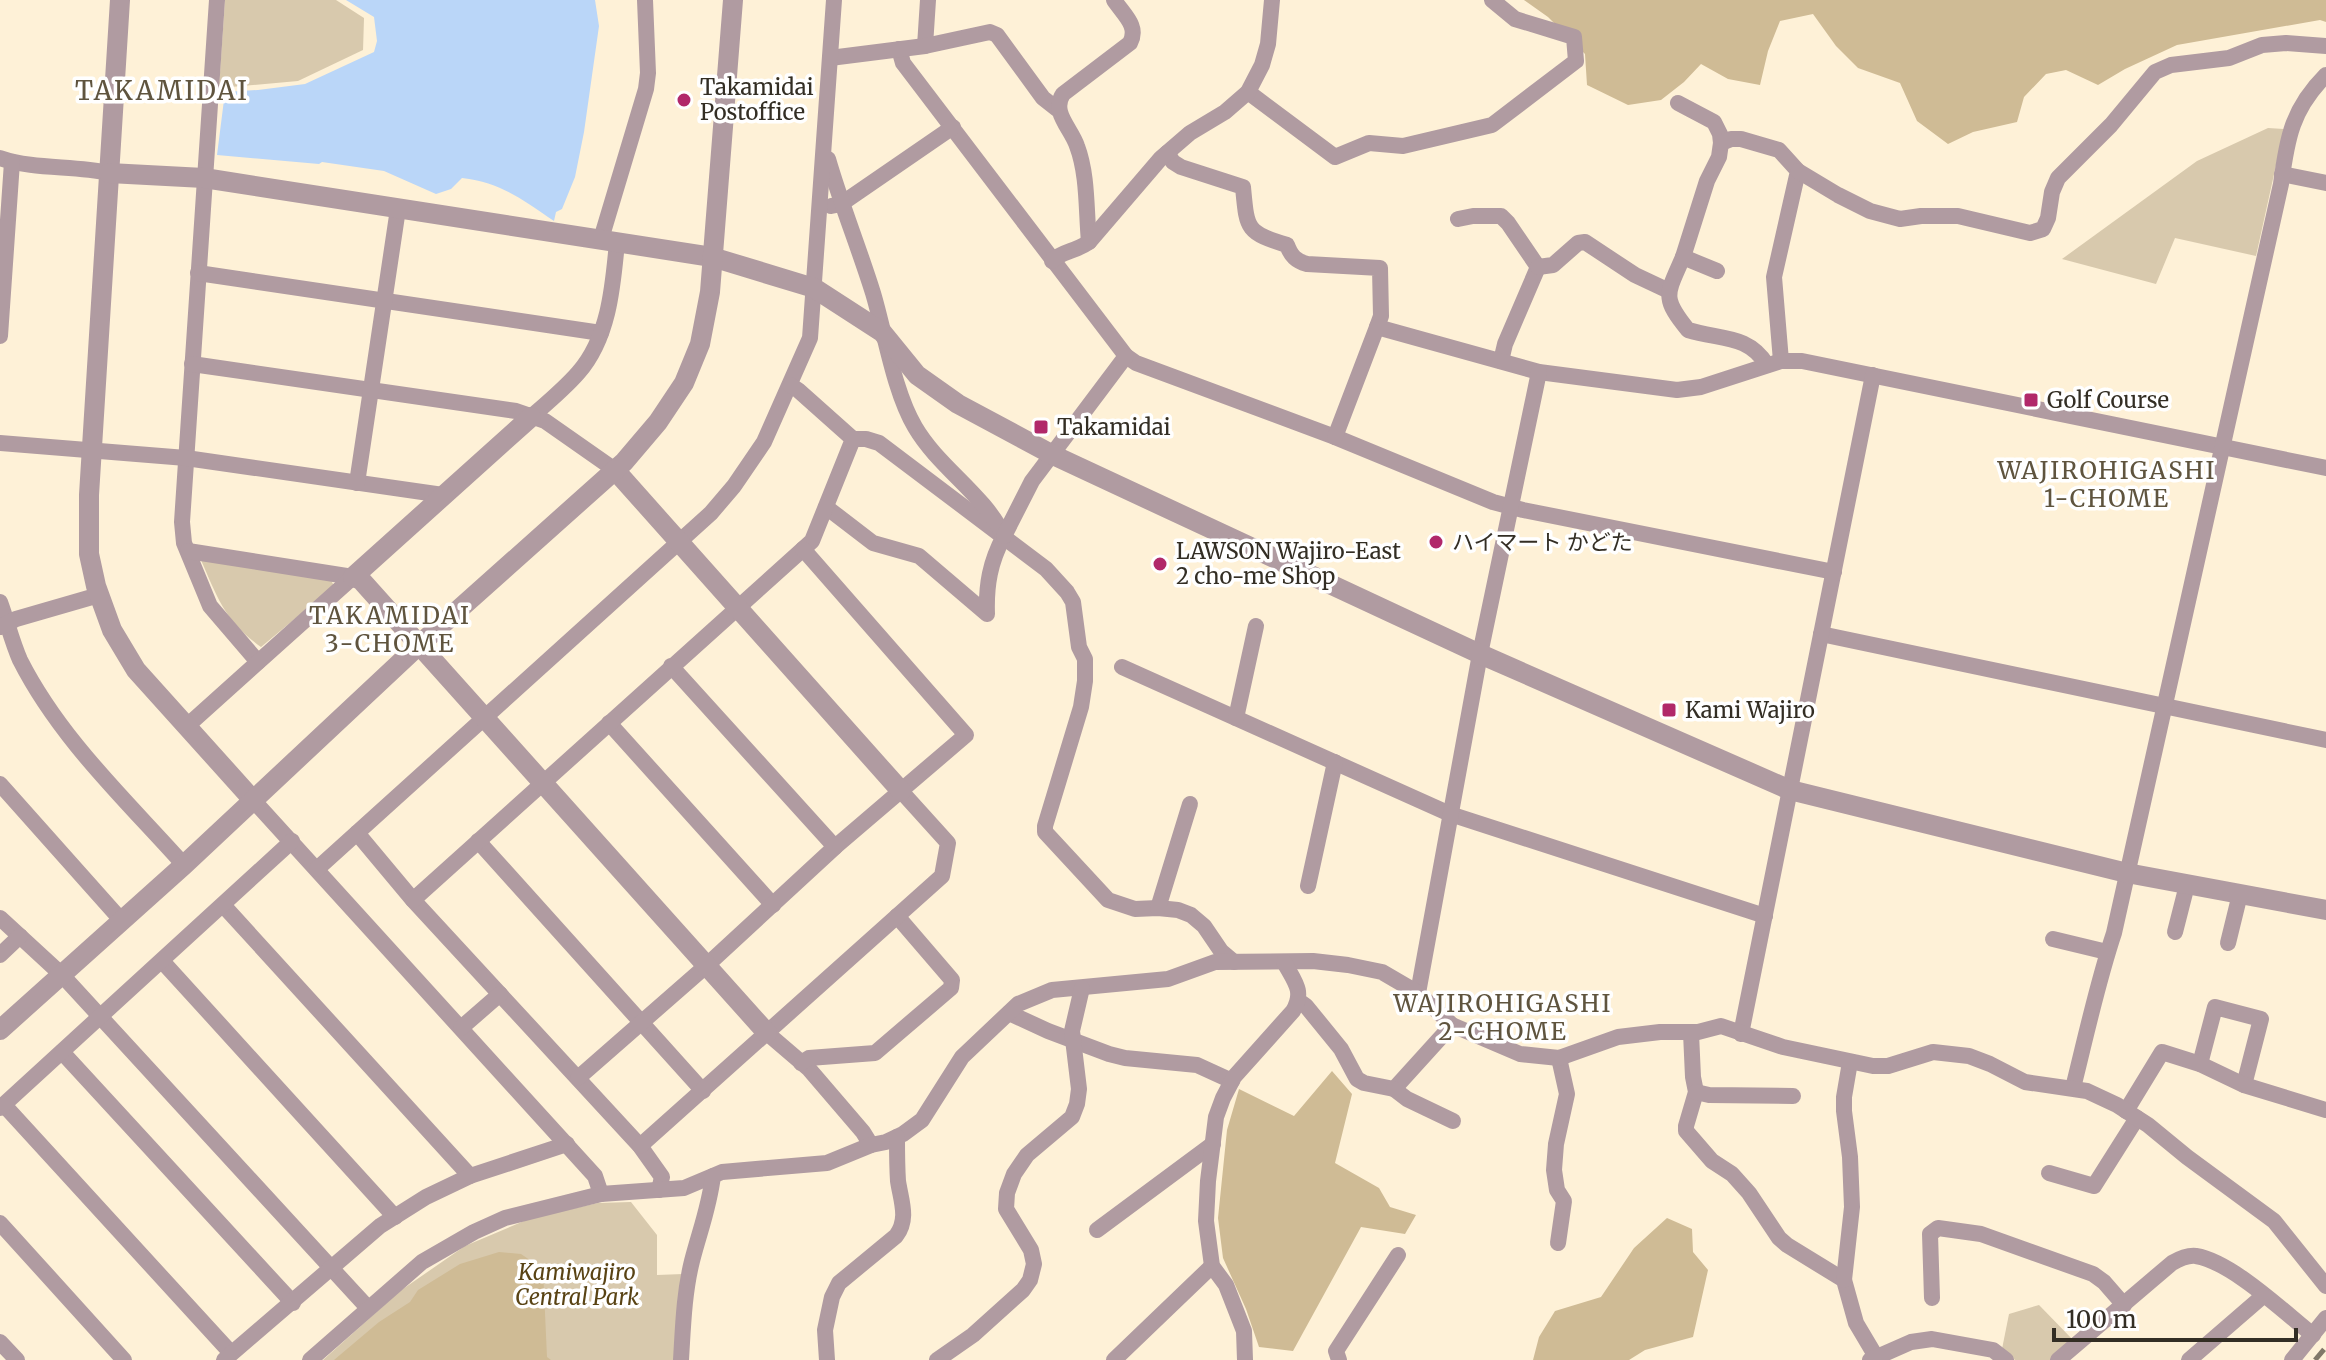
<svg xmlns="http://www.w3.org/2000/svg" width="2326" height="1360" font-family="Merriweather,'Noto Sans JP',serif">
  <rect width="100%" height="100%" fill="#fef1d7"/>
  <g fill="#d8c9ad">
    <polygon points="225,0 336,0 364,18 363,50 298,81 219,88"/>
    <polygon points="2268,128 2284,129 2256,256 2175,238 2156,284 2062,259 2197,161"/>
    <path d="M 201,560 L 331,580 L 334,586 L 261,647 C 225,621 218,599 201,560 Z"/>
    <polygon points="631,1202 657,1235 657,1275 683,1274 674,1360 323,1360 400,1291 465,1246 531,1218 598,1203"/>
    <polygon points="2039,1305 2075,1342 2053,1360 2015,1360 2002,1349 2009,1314"/>
  </g>
  <g fill="#cfbb95">
    <polygon points="1524,0 2326,0 2326,22 2320,20 2177,45 2125,69 2098,85 2066,70 2046,74 2024,97 2017,122 1973,132 1948,144 1917,121 1900,83 1858,68 1836,46 1813,14 1780,21 1768,51 1760,85 1728,79 1701,64 1684,82 1661,100 1628,105 1587,85 1585,54 1548,17"/>
    <polygon points="1332,1071 1352,1094 1335,1163 1379,1188 1390,1207 1416,1215 1405,1234 1361,1227 1293,1351 1259,1347 1246,1309 1223,1258 1218,1218 1227,1130 1239,1089 1294,1116"/>
    <polygon points="1667,1218 1692,1229 1693,1252 1708,1270 1693,1337 1645,1350 1629,1360 1533,1360 1539,1337 1555,1311 1601,1297 1634,1248"/>
    <polygon points="499,1252 521,1254 543,1269 547,1357 551,1360 334,1360 379,1322 410,1302 418,1290 460,1264"/>
  </g>
  <path fill="#bad6f8" d="M 346,0 L 595,0 L 599,26 L 584,132 L 575,177 L 562,209 L 556,212 L 554,221 C 521,199 502,183 462,178 L 451,189 L 436,194 L 384,171 L 322,162 L 319,164 L 217,155 L 225,92 L 258,90 L 305,84 L 374,52 L 377,41 L 374,17 Z"/>
  <g fill="none" stroke-linecap="round" stroke-linejoin="round">
    <g stroke="#b09ba1" stroke-width="16">
      <polyline points="217,0 182,522 184,543 210,606 258,662"/>
      <polyline points="925,46 928,0"/>
      <polyline points="899,49 903,63 1126,356 1136,363 1335,437 1493,502 1523,510 1834,572"/>
      <polyline points="830,58 925,46 990,32 997,35 1043,98 1057,109"/>
      <polyline points="1248,92 1335,157 1369,143 1403,146 1492,125 1576,61 1574,37 1515,19 1492,0"/>
      <polyline points="1678,103 1714,122 1720,134 1721,143 1719,157 1707,181 1683,257"/>
      <polyline points="1721,143 1731,139 1741,139 1779,150 1798,171 1774,277 1781,361"/>
      <path d="M 1167,153 L 1173,162 L 1181,167 L 1243,187 C 1247,230 1246,232 1287,245 C 1291,256 1296,261 1307,264 L 1380,268 L 1381,316 L 1377,327"/>
      <path d="M 0,158 C 35,170 73,165 109,173"/>
      <polyline points="1798,171 1838,195 1870,211 1900,219 1921,216 1958,216 2030,233 2043,229 2048,218 2052,192 2058,178 2111,125 2155,72 2171,65 2229,58 2262,45 2286,43 2326,46"/>
      <polyline points="2282,174 2326,183"/>
      <polyline points="831,206 841,204 953,127"/>
      <polyline points="1458,219 1473,216 1501,216 1508,223 1538,267 1505,344 1501,361"/>
      <polyline points="601,239 646,89 648,73 645,0"/>
      <path d="M 1089,242 C 1086,211 1088,175 1077,146 C 1071,128 1051,112 1063,94 L 1130,43 C 1139,26 1124,15 1114,0"/>
      <path d="M 1052,261 C 1062,251 1075,252 1089,242 L 1161,158 L 1190,133 L 1225,112 L 1248,92 L 1262,65 L 1268,44 L 1272,0"/>
      <polyline points="1538,267 1553,265 1578,243 1585,242 1635,275 1669,291"/>
      <path d="M 1717,271 L 1683,257 C 1667,294 1661,297 1688,330 C 1720,340 1748,334 1767,365"/>
      <polyline points="198,273 601,333"/>
      <polyline points="0,336 12,162"/>
      <polyline points="192,364 516,411 545,421 615,470"/>
      <path d="M 531,417 C 547,403 564,389 578,373 C 609,338 613,286 617,242"/>
      <polyline points="1335,437 1377,327 1539,372 1677,390 1701,387 1781,361 1802,361 2326,468"/>
      <polyline points="853,439 866,439 879,443 1046,569 1067,592 1073,602 1079,647 1085,659 1085,681 1081,707 1045,826 1045,832 1108,900 1135,909 1158,908 1178,910 1191,915 1204,926 1221,951 1234,962"/>
      <polyline points="0,443 186,458 443,495"/>
      <polyline points="357,483 398,209"/>
      <path d="M 826,507 L 873,543 L 919,556 L 987,614 C 986,585 990,562 1004,536 C 984,494 939,468 915,427 C 894,392 885,333 873,293 C 859,248 841,204 828,159"/>
      <polyline points="1004,536 1032,481 1126,356"/>
      <polyline points="188,551 353,577"/>
      <path d="M 0,602 C 7,621 12,642 20,660 C 60,739 126,800 184,865"/>
      <polyline points="0,627 16,619 99,595"/>
      <polyline points="1821,634 2326,740"/>
      <polyline points="671,666 835,847"/>
      <polyline points="1122,667 1450,814 1765,916"/>
      <polyline points="1236,718 1256,626"/>
      <polyline points="609,723 773,905"/>
      <polyline points="187,726 353,577"/>
      <polyline points="0,784 122,921"/>
      <polyline points="253,800 595,1176 601,1194"/>
      <polyline points="357,833 413,900 640,1146 662,1177 659,1190"/>
      <polyline points="478,841 703,1091"/>
      <polyline points="317,869 711,513 734,486 764,442 810,338 834,0"/>
      <polyline points="1308,886 1335,762"/>
      <polyline points="413,900 812,541 853,439 798,390 790,385"/>
      <polyline points="223,905 470,1176"/>
      <polyline points="1158,908 1190,804"/>
      <polyline points="0,918 62,975 368,1308"/>
      <polyline points="2175,932 2187,885"/>
      <polyline points="2053,939 2107,952"/>
      <polyline points="2228,943 2240,894"/>
      <polyline points="0,955 20,936"/>
      <polyline points="162,961 395,1217"/>
      <polyline points="1418,993 1480,654 1539,372"/>
      <polyline points="1299,1001 1306,1006 1341,1049 1357,1079 1364,1083 1394,1089 1452,1025"/>
      <polyline points="1009,1013 1048,1031 1109,1054 1125,1058 1197,1065 1232,1081"/>
      <polyline points="461,1028 500,994"/>
      <polyline points="767,1033 809,1069 863,1132 871,1145"/>
      <polyline points="1691,1033 1693,1077 1696,1092 1686,1126 1686,1131 1712,1161 1732,1174 1749,1193 1779,1238 1787,1245 1844,1280 1856,1323 1878,1360"/>
      <polyline points="1741,1034 1873,375"/>
      <polyline points="62,1052 293,1303"/>
      <polyline points="801,1063 809,1058 875,1053 951,988 952,980 897,916"/>
      <polyline points="2200,1064 2215,1007 2261,1019 2244,1085"/>
      <polyline points="578,1078 706,966 835,847 966,735 803,549"/>
      <path d="M 2073,1088 C 2086,1036 2097,984 2114,933 L 2281,184 C 2287,138 2292,109 2326,75"/>
      <polyline points="1394,1089 1407,1099 1453,1121"/>
      <polyline points="1696,1092 1709,1095 1793,1096"/>
      <polyline points="4,1105 231,1353"/>
      <polyline points="0,1108 292,841"/>
      <polyline points="2126,1111 2162,1052 2200,1064 2244,1085 2326,1110"/>
      <polyline points="640,1146 942,876 948,843 901,791"/>
      <polyline points="2049,1173 2094,1186 2137,1118"/>
      <polyline points="0,1223 124,1360"/>
      <polyline points="1097,1230 1213,1144"/>
      <polyline points="1558,1243 1564,1201 1557,1190 1554,1170 1556,1144 1567,1094 1559,1058"/>
      <polyline points="1844,1280 1852,1207 1850,1157 1844,1111 1844,1097 1850,1062"/>
      <polyline points="1932,1298 1930,1234 1938,1228 1981,1234 2093,1274 2104,1282 2124,1305"/>
      <polyline points="0,1342 17,1360"/>
      <polyline points="224,1360 380,1226 426,1197 470,1176 567,1144"/>
      <polyline points="310,1360 422,1262 474,1232 505,1218 601,1194 684,1188 722,1172 827,1163 871,1145 886,1142 903,1134 922,1120 962,1057 1018,1004 1052,990 1168,979 1215,962 1313,961 1348,965 1382,972 1418,993 1452,1025 1520,1054 1559,1058 1618,1037 1660,1032 1698,1032 1721,1026 1783,1047 1873,1066 1888,1066 1933,1052 1969,1056 1990,1064 2025,1082 2087,1091 2117,1105 2148,1125 2187,1157 2274,1221 2326,1286"/>
      <path d="M 681,1360 C 683,1327 684,1293 692,1261 C 700,1230 709,1208 713,1176"/>
      <path d="M 827,1360 L 825,1330 L 832,1297 L 839,1283 L 896,1236 C 909,1219 901,1201 898,1181 C 897,1166 897,1152 897,1137"/>
      <polyline points="937,1360 973,1335 1023,1290 1030,1280 1034,1264 1031,1250 1006,1209 1007,1193 1014,1174 1027,1155 1072,1117 1077,1104 1079,1089 1072,1031 1082,988"/>
      <polyline points="1114,1360 1212,1266"/>
      <path d="M 1245,1360 L 1244,1331 L 1226,1285 L 1212,1266 L 1206,1221 L 1208,1181 L 1216,1117 L 1223,1098 L 1234,1077 L 1293,1011 C 1305,991 1294,981 1284,962"/>
      <polyline points="1339,1360 1336,1351 1398,1255"/>
      <polyline points="1870,1360 1911,1342 1932,1339 1993,1350 2006,1360"/>
      <path d="M 2058,1360 L 2172,1263 C 2179,1259 2188,1255 2196,1256 C 2232,1262 2284,1312 2313,1335"/>
      <polyline points="2189,1360 2263,1296"/>
      <polyline points="2292,1360 2326,1318"/>
    </g>
    <g stroke="#b09ba1" stroke-width="20">
      <polyline points="120,0 89,495 89,554 96,586 112,630 136,670 253,800"/>
      <polyline points="109,173 204,178 712,257 814,288 882,332 917,375 958,404 1053,455 1480,654 1790,790 2127,873 2326,910"/>
      <polyline points="531,417 353,577 361,580 767,1033"/>
      <polyline points="615,470 901,791"/>
      <polyline points="0,1030 184,865 419,645 624,462 658,422 684,383 700,344 710,292 733,0"/>
    </g>
    <polyline stroke="#817868" stroke-width="5" stroke-dasharray="14 14" stroke-linecap="butt" points="2315,1360 2326,1347"/>
  </g>
  <g fill="#b1286a" stroke="#fff" stroke-width="3">
    <circle cx="684" cy="100" r="8"/>
    <rect x="2023" y="392" width="16" height="16" rx="4"/>
    <rect x="1033" y="419" width="16" height="16" rx="4"/>
    <circle cx="1436" cy="542" r="8"/>
    <circle cx="1160" cy="564" r="8"/>
    <rect x="1661" y="702" width="16" height="16" rx="4"/>
  </g>
  <g text-anchor="middle" dominant-baseline="central" stroke-width="7" stroke-linejoin="round" paint-order="stroke">
    <g font-size="22" fill="#332e24" stroke="#fff" text-anchor="start">
      <text x="700" y="87">Takamidai<tspan x="700" dy="25">Postoffice</tspan></text>
      <text x="2047" y="400">Golf Course</text>
      <text x="1057" y="427">Takamidai</text>
      <text x="1452" y="542">ハイマート かどた</text>
      <text x="1176" y="551">LAWSON Wajiro-East<tspan x="1176" dy="25">2 cho-me Shop</tspan></text>
      <text x="1685" y="710">Kami Wajiro</text>
    </g>
    <g font-size="22" font-style="italic" fill="#594314" stroke="#fff">
      <text x="577" y="1272">Kamiwajiro<tspan x="577" dy="25">Central Park</tspan></text>
    </g>
    <g font-size="24" letter-spacing="2" fill="#5f543e" stroke="#fff">
      <text x="2107" y="470">WAJIROHIGASHI<tspan x="2107" dy="28">1-CHOME</tspan></text>
      <text x="390" y="615">TAKAMIDAI<tspan x="390" dy="28">3-CHOME</tspan></text>
      <text x="1503" y="1003">WAJIROHIGASHI<tspan x="1503" dy="28">2-CHOME</tspan></text>
    </g>
    <g font-size="26" letter-spacing="2" fill="#5f543e" stroke="#fff">
      <text x="162" y="90">TAKAMIDAI</text>
    </g>
  </g>
  <path d="M2054 1328v12h242v-12" fill="none" stroke="#332e24" stroke-width="4"/>
  <text x="2066" y="1328" font-size="24" fill="#332e24" stroke="#ffffff" stroke-width="6" paint-order="stroke">100 m</text>
</svg>
